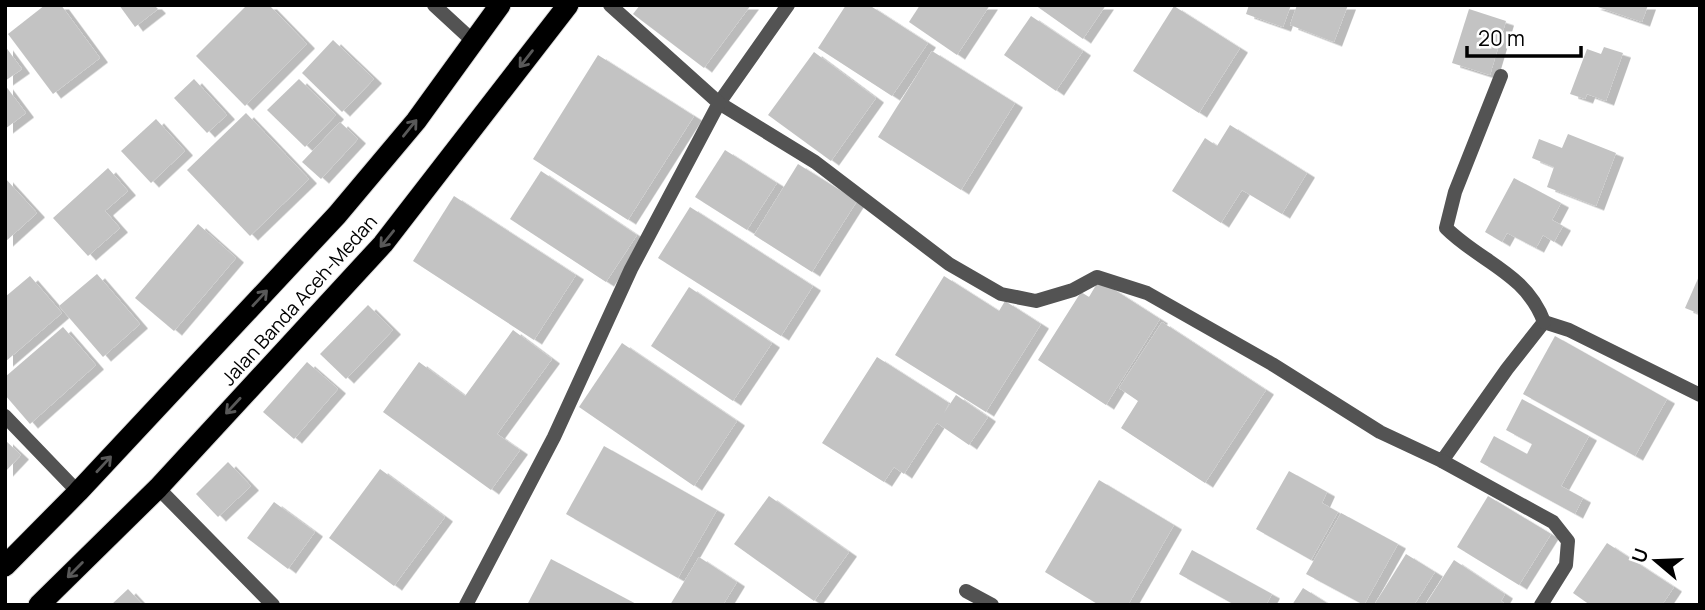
<svg xmlns="http://www.w3.org/2000/svg" width="1705" height="610" font-family="Manrope,sans-serif">
  <defs>
    <filter id="shadow"><feDropShadow dx="8" dy="4.5" stdDeviation="0" flood-color="#0004"/></filter>
  </defs>
  <rect width="100%" height="100%" fill="#fff"/>
  <g fill="#c3c3c3" filter="url(#shadow)">
    <polygon points="45,5 61,5 100,58 53,94 8,34"/>
    <polygon points="119,5 154,5 158,9 135,27"/>
    <polygon points="247,5 269,5 307,44 245,106 196,56"/>
    <polygon points="640,5 751,5 704,68 633,14"/>
    <polygon points="846,5 869,5 928,43 892,96 818,48"/>
    <polygon points="920,5 990,5 957,55 909,22"/>
    <polygon points="1035,5 1106,5 1083,39"/>
    <polygon points="1249,5 1291,5 1283,27 1246,14"/>
    <polygon points="1297,5 1348,5 1334,42 1290,25"/>
    <polygon points="1592,5 1648,5 1642,22"/>
    <polygon points="1174,6 1240,48 1199,113 1133,71"/>
    <polygon points="1469,9 1506,21 1490,75 1452,63"/>
    <polygon points="1031,16 1083,51 1056,91 1004,55"/>
    <polygon points="333,40 374,79 342,112 302,73"/>
    <polygon points="5,46 22,69 5,81"/>
    <polygon points="1604,47 1623,53 1606,101 1587,94 1585,99 1570,94 1587,49 1601,54"/>
    <polygon points="932,51 1015,103 961,190 878,137"/>
    <polygon points="814,52 876,98 831,161 768,115"/>
    <polygon points="598,55 694,116 628,220 533,159"/>
    <polygon points="194,79 227,115 207,133 174,98"/>
    <polygon points="299,79 336,115 305,147 267,110"/>
    <polygon points="5,85 26,113 5,129"/>
    <polygon points="246,113 309,179 250,236 187,170"/>
    <polygon points="156,119 185,151 151,183 121,151"/>
    <polygon points="340,122 358,139 321,179 302,162"/>
    <polygon points="1230,125 1307,173 1282,214 1242,190 1221,223 1172,191 1205,138 1217,146"/>
    <polygon points="1568,134 1616,153 1596,206 1547,187 1554,167 1532,158 1539,139 1562,148"/>
    <polygon points="725,150 777,183 747,230 695,197"/>
    <polygon points="798,164 857,201 812,272 754,235"/>
    <polygon points="108,168 128,191 105,211 120,228 88,256 53,218"/>
    <polygon points="541,171 637,235 606,282 510,219"/>
    <polygon points="5,178 37,213 5,242"/>
    <polygon points="1514,178 1561,203 1552,220 1563,226 1554,242 1543,235 1536,248 1507,233 1502,242 1485,232"/>
    <polygon points="454,196 576,275 534,340 413,261"/>
    <polygon points="690,207 813,286 781,336 658,258"/>
    <polygon points="198,224 236,258 174,331 135,298"/>
    <polygon points="97,274 140,324 103,357 59,306"/>
    <polygon points="1700,274 1700,314 1685,308"/>
    <polygon points="30,276 62,313 5,362 5,297"/>
    <polygon points="944,276 999,311 1005,301 1041,324 986,412 895,355"/>
    <polygon points="1099,280 1160,319 1106,405 1038,360 1081,292 1089,297"/>
    <polygon points="689,287 772,343 733,401 651,346"/>
    <polygon points="368,305 393,330 346,379 320,354"/>
    <polygon points="1162,322 1266,390 1205,483 1121,428 1138,401 1119,388"/>
    <polygon points="63,327 96,365 30,424 5,395 5,377"/>
    <polygon points="513,330 552,359 497,434 520,450 491,490 383,412 419,362 465,396"/>
    <polygon points="1555,336 1667,399 1635,456 1523,394"/>
    <polygon points="622,343 737,421 694,486 579,407"/>
    <polygon points="877,357 949,403 944,413 956,395 988,417 969,445 937,423 904,474 894,467 884,482 822,443"/>
    <polygon points="307,362 338,389 294,439 263,412"/>
    <polygon points="1522,399 1589,436 1561,486 1583,498 1575,514 1480,462 1494,436 1527,454 1532,444 1506,430"/>
    <polygon points="5,440 21,455 5,472"/>
    <polygon points="604,446 717,510 678,578 566,514"/>
    <polygon points="228,462 251,486 218,517 196,494"/>
    <polygon points="380,469 445,517 394,586 329,538"/>
    <polygon points="1289,471 1327,492 1322,503 1338,512 1311,560 1256,529"/>
    <polygon points="1099,480 1174,525 1128,605 1099,605 1045,572"/>
    <polygon points="769,496 849,552 814,601 734,544"/>
    <polygon points="1488,496 1551,534 1519,585 1457,547"/>
    <polygon points="274,502 315,532 288,569 247,538"/>
    <polygon points="1341,513 1398,544 1364,605 1306,574"/>
    <polygon points="1607,543 1674,587 1662,605 1590,605 1573,593"/>
    <polygon points="1192,550 1272,594 1266,605 1235,605 1179,574"/>
    <polygon points="1406,554 1435,572 1414,605 1374,605"/>
    <polygon points="699,557 737,582 723,605 670,605"/>
    <polygon points="551,559 638,605 527,605"/>
    <polygon points="1454,560 1505,594 1501,601 1507,605 1425,605"/>
    <polygon points="1303,588 1330,605 1292,605"/>
    <polygon points="128,589 143,605 111,605"/>
  </g>
  <g fill="none" stroke-linecap="round" stroke-linejoin="round">
    <defs>
      <g id="highway">
        <polyline points="5,566 78,492 337,215 416,121 500,5"/>
        <polyline points="39,605 158,488 383,244 568,5"/>
      </g>
    </defs>
    <use href="#highway" stroke="#dbdbdb" stroke-width="23"/>
    <g stroke="#535353" stroke-width="14">
      <polyline points="434,5 473,41"/>
      <polyline points="788,5 719,103 815,162 949,264 1001,294 1036,301 1073,290 1097,277 1147,293 1272,364 1380,432 1442,461 1507,369 1544,322 1569,330 1700,395"/>
      <path d="M 1501,76 L 1455,192 L 1446,228 C 1480,262 1526,273 1544,322"/>
      <polyline points="5,416 78,492"/>
      <polyline points="1442,461 1553,522 1568,541 1566,565 1541,605"/>
      <polyline points="158,488 273,605"/>
      <polyline points="966,591 992,605"/>
      <polyline points="466,605 554,437 631,269 719,103 610,5"/>
    </g>
    <use href="#highway" stroke="#000" stroke-width="21"/>
  </g>
  <defs><path id="oneway-shaft" d="M-6 0H5M1.5-3L5.5 0L1.5 3" fill="none" stroke-width="1.6" stroke-linecap="round" stroke-linejoin="round" transform="scale(1.75)"/></defs>
  <g stroke="#595959">
    <use href="#oneway-shaft" transform="translate(526 59) rotate(128)"/>
    <use href="#oneway-shaft" transform="translate(410 128) rotate(-51)"/>
    <use href="#oneway-shaft" transform="translate(387 239) rotate(129)"/>
    <use href="#oneway-shaft" transform="translate(260 298) rotate(-47)"/>
    <use href="#oneway-shaft" transform="translate(233 406) rotate(133)"/>
    <use href="#oneway-shaft" transform="translate(104 464) rotate(-47)"/>
    <use href="#oneway-shaft" transform="translate(75 570) rotate(135)"/>
  </g>
  <g text-anchor="middle" dominant-baseline="central" stroke-width="6" stroke-linejoin="round" paint-order="stroke">
    <g font-size="19" fill="#000" stroke="#fff">
      <text transform="translate(299 300) rotate(-48)">Jalan Banda Aceh-Medan</text>
    </g>
  </g>
  <rect width="1705" height="610" fill="none" stroke="#000000" stroke-width="14"/>
  <g transform="translate(1656 561) rotate(289)" stroke="#ffffff" stroke-width="5" paint-order="stroke">
  <path d="M0-5L12 26L0 18L-12 26Z" fill="#000000"/>
  <text y="-10" font-size="19" font-weight="bold" text-anchor="middle" fill="#000000">U</text>
  </g>
  <path d="M1467 46v10h114v-10" fill="none" stroke="#000000" stroke-width="3.5"/>
  <text x="1478" y="46" font-size="21" fill="#000000" stroke="#ffffff" stroke-width="5" paint-order="stroke">20 m</text>
</svg>
